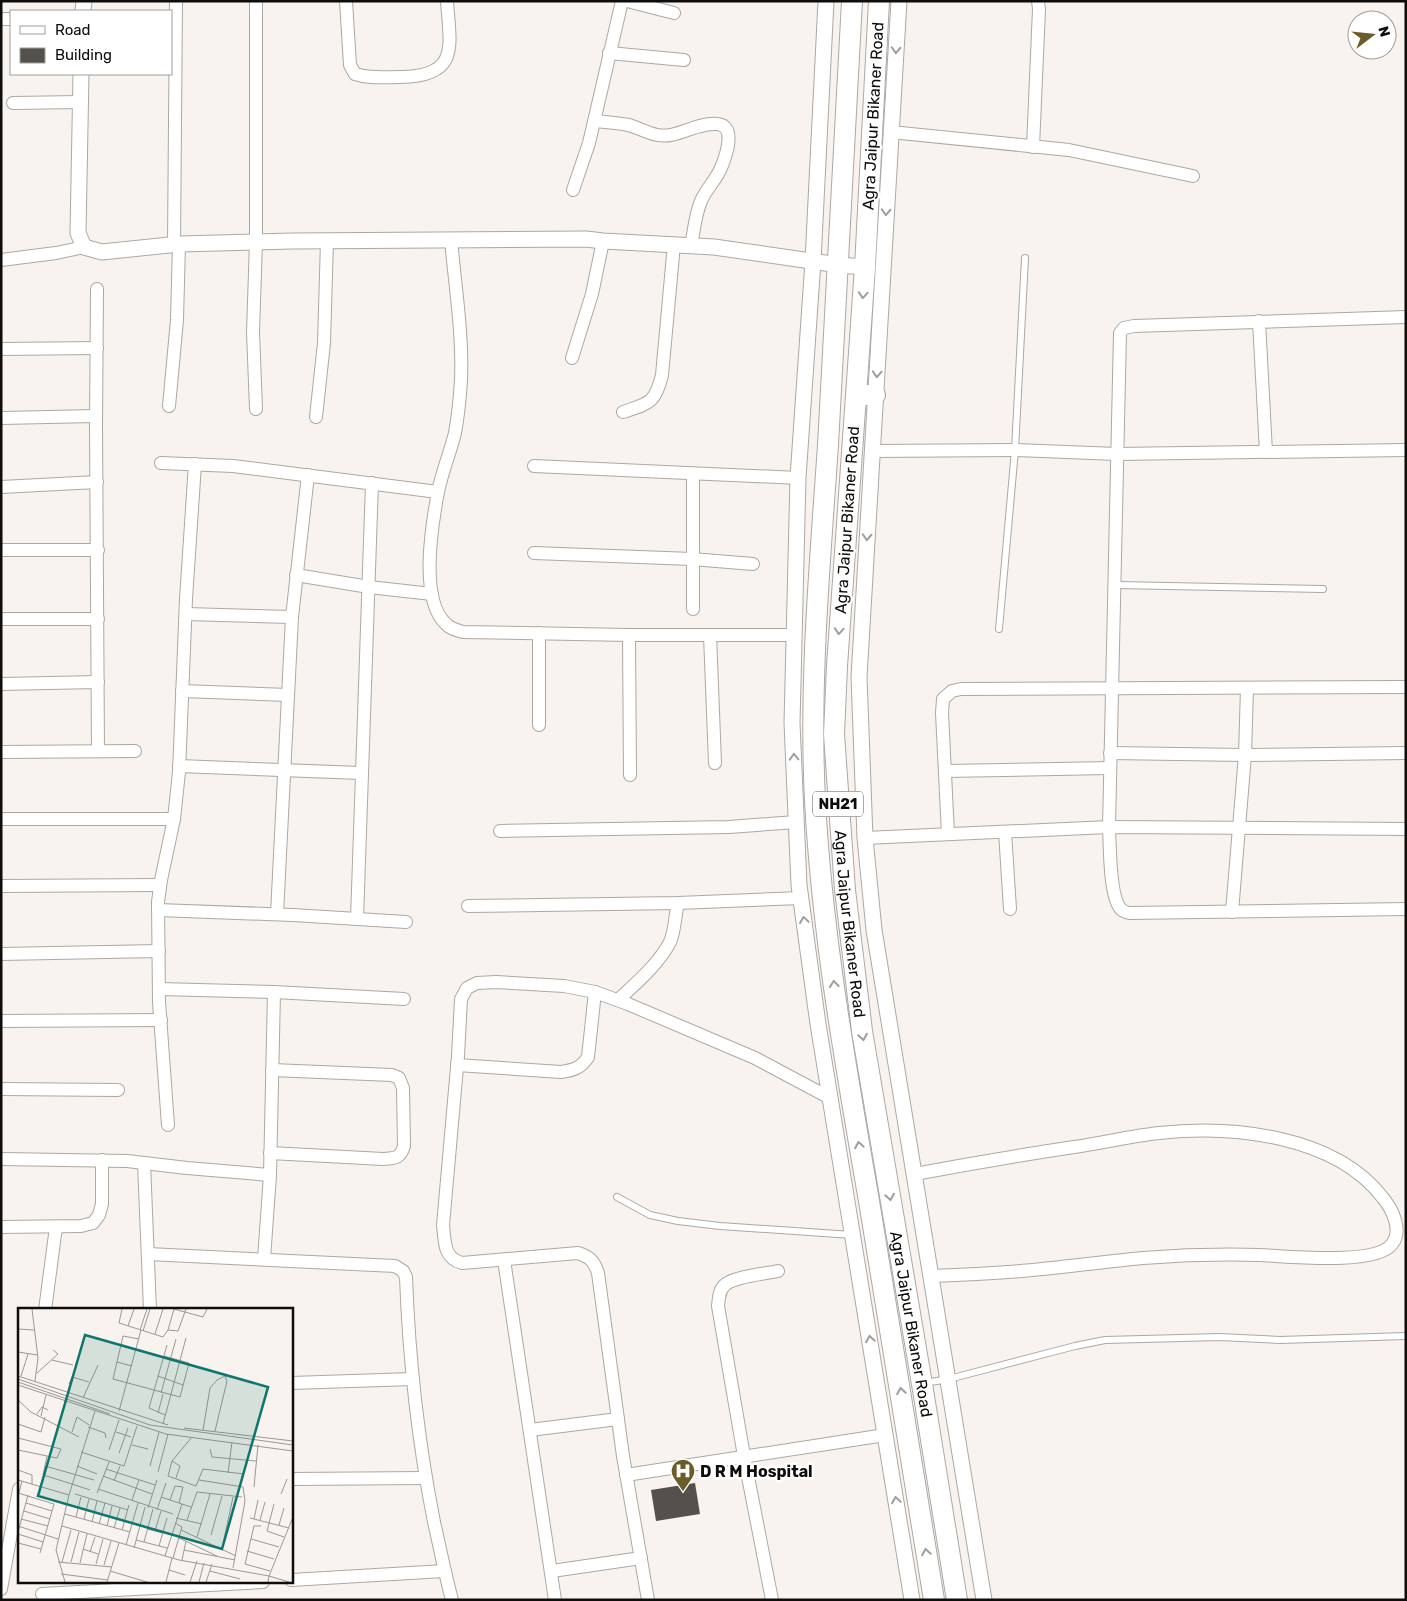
<svg xmlns="http://www.w3.org/2000/svg" width="1407" height="1601" font-family="Rubik,sans-serif">
  <rect width="100%" height="100%" fill="#f9f3ef"/>
  <polygon fill="#54504c" points="695,1483 700,1514 656,1521 651,1490"/>
  <g fill="none" stroke-linecap="round" stroke-linejoin="round">
    <defs>
      <g id="service">
        <polyline points="1116,585 1323,589"/>
        <polyline points="999,629 1015,450 1025,258"/>
        <polyline points="617,1197 650,1215 678,1221 720,1226 852,1235"/>
        <polyline points="924,1383 949,1379 1075,1346 1105,1340 1219,1337 1280,1340 1406,1336"/>
      </g>
      <g id="minor">
        <polyline points="256,1 256,242 253,332 256,409"/>
        <path d="M 346,1 L 350,65 L 355,74 C 370,79 386,77 401,77 C 460,76 450,46 447,1"/>
        <polyline points="627,1 674,13"/>
        <polyline points="4,19 11,19"/>
        <polyline points="609,53 684,60"/>
        <polyline points="13,103 80,102"/>
        <path d="M 595,121 C 606,122 618,123 629,125 C 638,128 648,133 657,135 C 677,139 696,122 717,124 C 737,125 726,156 721,168 C 716,180 706,189 701,201 C 695,215 694,231 691,246"/>
        <polyline points="891,132 1069,150 1193,176"/>
        <polyline points="1033,147 1039,9 1038,1"/>
        <polyline points="573,190 589,143 622,1"/>
        <path d="M 451,240 C 455,285 463,335 461,380 C 460,398 458,416 455,433 C 450,453 442,472 438,492 C 432,524 419,599 446,624 C 451,629 456,630 463,632 L 629,635 L 794,635"/>
        <polyline points="174,244 176,1"/>
        <polyline points="1,260 56,253 84,247"/>
        <polyline points="97,289 96,426 98,751"/>
        <path d="M 1406,317 L 1134,326 L 1124,328 L 1120,333 L 1109,827 C 1110,844 1109,900 1122,910 C 1124,912 1127,912 1129,913 L 1406,909"/>
        <polyline points="1259,321 1266,452"/>
        <polyline points="1,349 97,348"/>
        <polyline points="572,358 592,294 603,241"/>
        <polyline points="169,406 177,320 179,244"/>
        <path d="M 623,412 C 649,403 655,404 662,375 L 674,244"/>
        <polyline points="316,417 324,343 327,241"/>
        <polyline points="1,418 96,416"/>
        <polyline points="872,451 1015,450 1117,454 1406,450"/>
        <polyline points="161,463 233,466 438,492"/>
        <polyline points="534,466 798,478"/>
        <polyline points="1,487 97,482"/>
        <polyline points="1,550 98,550"/>
        <polyline points="534,553 692,559 753,564"/>
        <polyline points="296,575 369,587 432,594"/>
        <polyline points="693,609 693,474"/>
        <polyline points="186,614 292,617"/>
        <polyline points="1,619 98,619"/>
        <polyline points="629,635 630,775"/>
        <polyline points="710,635 715,763"/>
        <polyline points="1,684 98,682"/>
        <polyline points="182,691 288,695"/>
        <polyline points="539,725 539,633"/>
        <polyline points="1,752 135,751"/>
        <polyline points="1110,753 1245,755 1406,753"/>
        <polyline points="179,766 361,773"/>
        <polyline points="945,771 1110,768"/>
        <polyline points="1,819 174,819"/>
        <polyline points="500,831 729,827 796,822"/>
        <polyline points="1005,832 1010,909"/>
        <polyline points="948,834 942,713 943,699 952,691 961,689 1406,687"/>
        <polyline points="865,838 1109,827 1406,829"/>
        <polyline points="1,886 160,885"/>
        <polyline points="468,906 678,903 801,898"/>
        <polyline points="158,910 293,915 406,922"/>
        <polyline points="1232,912 1245,755 1247,688"/>
        <polyline points="277,914 292,617 308,475"/>
        <polyline points="357,919 372,483"/>
        <polyline points="1,954 159,951"/>
        <polyline points="159,989 274,992 404,999"/>
        <path d="M 618,1000 C 636,983 658,965 670,942 C 675,931 675,915 678,903"/>
        <polyline points="1,1021 161,1020"/>
        <path d="M 457,1065 L 561,1072 C 574,1070 581,1068 588,1057 L 595,992"/>
        <polyline points="1,1089 118,1090"/>
        <polyline points="168,1125 159,1002 158,902 161,880 174,819 179,772 186,599 195,464"/>
        <path d="M 270,1153 L 383,1159 C 395,1158 400,1159 404,1146 L 403,1088 L 399,1078 L 392,1075 L 272,1070"/>
        <polyline points="1,1159 127,1161 187,1168 270,1175"/>
        <polyline points="144,1163 150,1310"/>
        <path d="M 915,1174 C 968,1164 1021,1155 1074,1147 C 1102,1143 1131,1136 1159,1133 C 1232,1125 1335,1135 1383,1198 C 1392,1209 1403,1230 1392,1244 C 1376,1266 1286,1256 1259,1255 C 1221,1254 1182,1255 1143,1258 C 1098,1262 1053,1269 1008,1272 C 982,1274 957,1275 932,1276"/>
        <polyline points="1,1227 81,1226 93,1223 99,1215 102,1204 102,1160"/>
        <path d="M 148,1254 L 395,1266 L 403,1271 L 406,1277 C 409,1360 418,1441 434,1522 C 440,1548 445,1574 452,1600"/>
        <polyline points="264,1259 270,1175 274,992"/>
        <polyline points="504,1260 555,1600"/>
        <polyline points="45,1310 56,1227"/>
        <polyline points="291,1383 413,1379"/>
        <polyline points="530,1430 618,1419"/>
        <polyline points="626,1475 885,1435"/>
        <polyline points="291,1479 425,1478"/>
        <polyline points="552,1571 641,1558"/>
        <polyline points="291,1580 444,1571"/>
        <polyline points="1,1589 19,1489"/>
        <polyline points="42,1594 263,1582"/>
        <path d="M 648,1600 L 623,1456 L 598,1273 C 594,1261 590,1257 578,1253 L 462,1263 C 443,1258 445,1241 443,1225 L 458,1056 L 461,999 L 467,988 L 477,983 L 496,982 L 564,986 L 595,992 L 628,1004 L 755,1058 L 830,1098"/>
        <path d="M 772,1600 L 744,1456 L 718,1306 C 719,1298 719,1289 726,1284 C 737,1276 765,1274 778,1271"/>
      </g>
      <g id="tertiary">
        <polyline points="826,1 813,261 798,478 792,723 799,885 818,1024 912,1600"/>
        <polyline points="899,1 859,677 865,838 874,930 984,1600"/>
        <polyline points="83,11 84,1"/>
        <polyline points="81,74 78,233 84,247 102,252 179,244 293,241 586,239 603,241 714,247 839,265 865,267"/>
      </g>
      <g id="trunk">
        <path d="M 852,1 C 845,149 837,297 828,445 C 820,563 809,682 815,800 C 822,935 846,1068 869,1201 C 891,1334 913,1467 934,1600"/>
        <path id="s1" d="M 879,1 L 865,267 L 837,666 L 834,734 L 845,890 L 862,1031 L 922,1384 L 957,1600"/>
        <polyline points="856,395 875,395"/>
      </g>
    </defs>
    <use href="#service" stroke="#ada8a3" stroke-width="8"/>
    <use href="#minor" stroke="#ada8a3" stroke-width="14"/>
    <use href="#tertiary" stroke="#ada8a3" stroke-width="17"/>
    <use href="#trunk" stroke="#ada8a3" stroke-width="22"/>
    <use href="#service" stroke="#fff" stroke-width="6"/>
    <use href="#minor" stroke="#fff" stroke-width="12"/>
    <use href="#tertiary" stroke="#fff" stroke-width="15"/>
    <use href="#trunk" stroke="#fff" stroke-width="20"/>
  </g>
  <defs><path id="oneway-chevron" d="M-2-3.5L2.5 0L-2 3.5" fill="none" stroke-width="1.6" stroke-linecap="round" stroke-linejoin="round" transform="scale(1.25)"/></defs>
  <g stroke="#9f9e9d">
    <use href="#oneway-chevron" transform="translate(896 50) rotate(93)"/>
    <use href="#oneway-chevron" transform="translate(886 212) rotate(93)"/>
    <use href="#oneway-chevron" transform="translate(863 295) rotate(94)"/>
    <use href="#oneway-chevron" transform="translate(877 374) rotate(93)"/>
    <use href="#oneway-chevron" transform="translate(867 537) rotate(93)"/>
    <use href="#oneway-chevron" transform="translate(839 631) rotate(94)"/>
    <use href="#oneway-chevron" transform="translate(794 757) rotate(-92)"/>
    <use href="#oneway-chevron" transform="translate(804 920) rotate(-98)"/>
    <use href="#oneway-chevron" transform="translate(834 984) rotate(-97)"/>
    <use href="#oneway-chevron" transform="translate(863 1037) rotate(81)"/>
    <use href="#oneway-chevron" transform="translate(859 1145) rotate(-100)"/>
    <use href="#oneway-chevron" transform="translate(890 1197) rotate(80)"/>
    <use href="#oneway-chevron" transform="translate(870 1339) rotate(-99)"/>
    <use href="#oneway-chevron" transform="translate(901 1391) rotate(-99)"/>
    <use href="#oneway-chevron" transform="translate(896 1500) rotate(-99)"/>
    <use href="#oneway-chevron" transform="translate(926 1552) rotate(-99)"/>
  </g>
  <defs>
    <symbol id="hospital-pin" viewBox="-11 -11 22 30"><path d="M0 17L-7.5 6A9.5 9.5 0 1 1 7.5 6Z" fill="#6c5c2a" stroke="#fff"/><path d="M-5-5h3v3.5h4V-5h3V5h-3V1.5h-4V5h-3Z" fill="#fff"/></symbol>
  </defs>
  <g fill-rule="evenodd">
    <use href="#hospital-pin" x="669" y="1457" width="28" height="38"/>
  </g>
  <g text-anchor="middle" dominant-baseline="central" stroke-width="5" stroke-linejoin="round" paint-order="stroke">
    <rect fill="#fff" stroke="#565654" stroke-width="1" x="813" y="791.5" width="50" height="25" rx="4"/>
    <g font-size="15" font-weight="bold" fill="#0e0d0b">
      <text x="838" y="804">NH21</text>
    </g>
    <g font-size="16" fill="#0e0d0b" stroke="#fff">
      <text transform="translate(873 116) rotate(-87)">Agra Jaipur Bikaner Road</text>
      <text transform="translate(847 520) rotate(-86)">Agra Jaipur Bikaner Road</text>
      <text stroke="none"><textPath href="#s1" startOffset="925">Agra Jaipur Bikaner Road</textPath></text>
      <text stroke="none"><textPath href="#s1" startOffset="1330">Agra Jaipur Bikaner Road</textPath></text>
    </g>
    <g font-size="16" font-weight="bold" fill="#0e0d0b" stroke="#fff" text-anchor="start">
      <text x="700" y="1471">D R M Hospital</text>
    </g>
  </g>
  <g transform="translate(18 1308)">
    <rect width="275" height="275" fill="#f9f3ef"/>
    <path fill="none" stroke="#9b9794" stroke-width="1" d="M 14,1 L 20,50 L 17,73M 104,1 L 101,15 L 145,29 L 150,22 L 160,23 L 168,1M 156,1 L 185,9 L 189,1M 110,18 L 116,1M 0,21 L 16,22M 122,22 L 129,1M 150,22 L 156,1M 125,23 L 132,1M 137,26 L 145,1M 121,31 L 105,28 L 95,71 L 162,89 L 171,55 L 146,48M 0,44 L 19,47M 34,52 L 55,57M 99,54 L 114,58M 19,65 L 40,46 L 35,42M 0,68 L 150,117M 3,68 L 10,46M 140,68 L 165,77M 0,71 L 132,117 L 275,137M 0,74 L 92,106M 51,76 L 54,69 L 71,74M 0,77 L 148,126 L 275,143M 143,85 L 158,31M 65,90 L 80,57M 0,92 L 13,104 L 61,129M 101,103 L 123,22M 140,105 L 145,86M 19,106 L 24,99 L 30,102M 147,107 L 131,100 L 149,37M 23,108 L 28,87M 0,116 L 23,124 L 27,109M 145,116 L 168,30M 70,119 L 87,125 L 88,130M 166,120 L 275,133M 185,122 L 192,80 L 199,72 L 207,68 L 209,73 L 197,123M 54,124 L 59,109 L 71,117M 98,124 L 113,129M 174,129 L 154,153 L 150,168 L 178,178 L 185,161 L 226,166M 0,130 L 43,141 L 39,150 L 0,142M 114,137 L 130,141M 192,141 L 194,149 L 238,153M 91,142 L 101,112M 63,144 L 106,158 L 119,118M 101,145 L 110,120M 29,148 L 25,167 L 54,176M 154,153 L 162,158 L 158,170M 27,158 L 76,172M 59,158 L 79,166M 132,158 L 141,124M 88,161 L 137,177M 0,162 L 14,167 L 14,176M 140,164 L 150,126M 210,165 L 214,134M 85,168 L 134,186M 0,172 L 51,187 L 77,103M 181,172 L 225,179 L 227,193 L 215,260M 96,173 L 102,158M 54,176 L 72,182M 236,179 L 240,137M 80,181 L 155,206M 0,185 L 36,196 L 22,245M 79,185 L 91,154M 57,186 L 110,202M 263,186 L 269,171M 0,188 L 4,173M 143,189 L 173,199M 114,192 L 121,172M 152,192 L 157,178 L 165,179 L 161,195M 8,195 L 34,203M 256,196 L 249,223 L 266,229M 130,200 L 139,172M 139,202 L 148,175M 6,203 L 32,211M 47,206 L 112,224M 58,209 L 63,189M 158,210 L 184,216M 232,210 L 271,220M 3,211 L 30,218M 66,211 L 71,191M 236,211 L 240,192M 169,212 L 179,184 L 224,189M 242,212 L 247,194M 74,214 L 79,193M 81,216 L 87,195M 261,217 L 266,200M 0,218 L 40,231M 44,218 L 161,252 L 251,268 L 250,274M 89,218 L 94,198M 243,218 L 236,218 L 227,256 L 252,263M 96,220 L 102,200M 129,221 L 145,225M 104,222 L 111,197M 163,222 L 218,248M 137,223 L 143,203M 0,224 L 10,187M 0,226 L 25,234M 193,227 L 204,188M 179,229 L 192,186M 161,230 L 199,248M 233,231 L 261,239M 118,232 L 149,240M 126,234 L 135,201M 0,235 L 23,241M 205,236 L 215,189M 108,237 L 120,195M 141,238 L 149,210M 116,240 L 127,199M 65,241 L 80,246M 166,242 L 217,252M 229,243 L 256,251M 72,244 L 77,229M 147,248 L 164,196M 155,250 L 164,219 L 157,215M 164,252 L 168,233M 40,254 L 94,259M 44,254 L 53,222M 53,254 L 61,224M 62,255 L 69,226M 78,256 L 85,231M 86,257 L 93,233M 151,262 L 167,267M 92,263 L 129,274M 192,263 L 222,271M 43,266 L 90,272M 47,274 L 38,242 L 51,187M 89,274 L 101,235M 148,274 L 154,250M 172,274 L 179,253M 181,274 L 186,255M 188,274 L 194,256M 271,274 L 251,268 L 275,209"/>
    <path fill="#0f766e" fill-opacity="0.15" stroke="#0f766e" stroke-width="2.5" d="M 67,27 L 250,79 L 204,241 L 20,188 Z"/>
    <rect width="275" height="275" fill="none" stroke="#0e0d0b" stroke-width="2.5"/>
  </g>
  <rect width="1407" height="1601" fill="none" stroke="#0e0d0b" stroke-width="5"/>
  <rect x="10" y="10" width="162" height="65" fill="#ffffff" stroke="#9f9e9d"/>
  <rect x="20" y="26" width="25" height="8" fill="#ffffff" stroke="#9f9e9d"/>
  <text x="55" y="35" font-size="15" fill="#0e0d0b">Road</text>
  <rect x="20" y="48" width="25" height="15" fill="#54504c" stroke="#9f9e9d"/>
  <text x="55" y="60" font-size="15" fill="#0e0d0b">Building</text>
  <g transform="translate(1372 35) rotate(74)"><circle r="24" fill="#ffffff" stroke="#9f9e9d"/>
  <path d="M0-4L9 19L0 12L-9 19Z" fill="#6c5c2a"/>
  <text y="-8" font-size="14" font-weight="bold" text-anchor="middle" fill="#0e0d0b">N</text>
  </g>
</svg>
